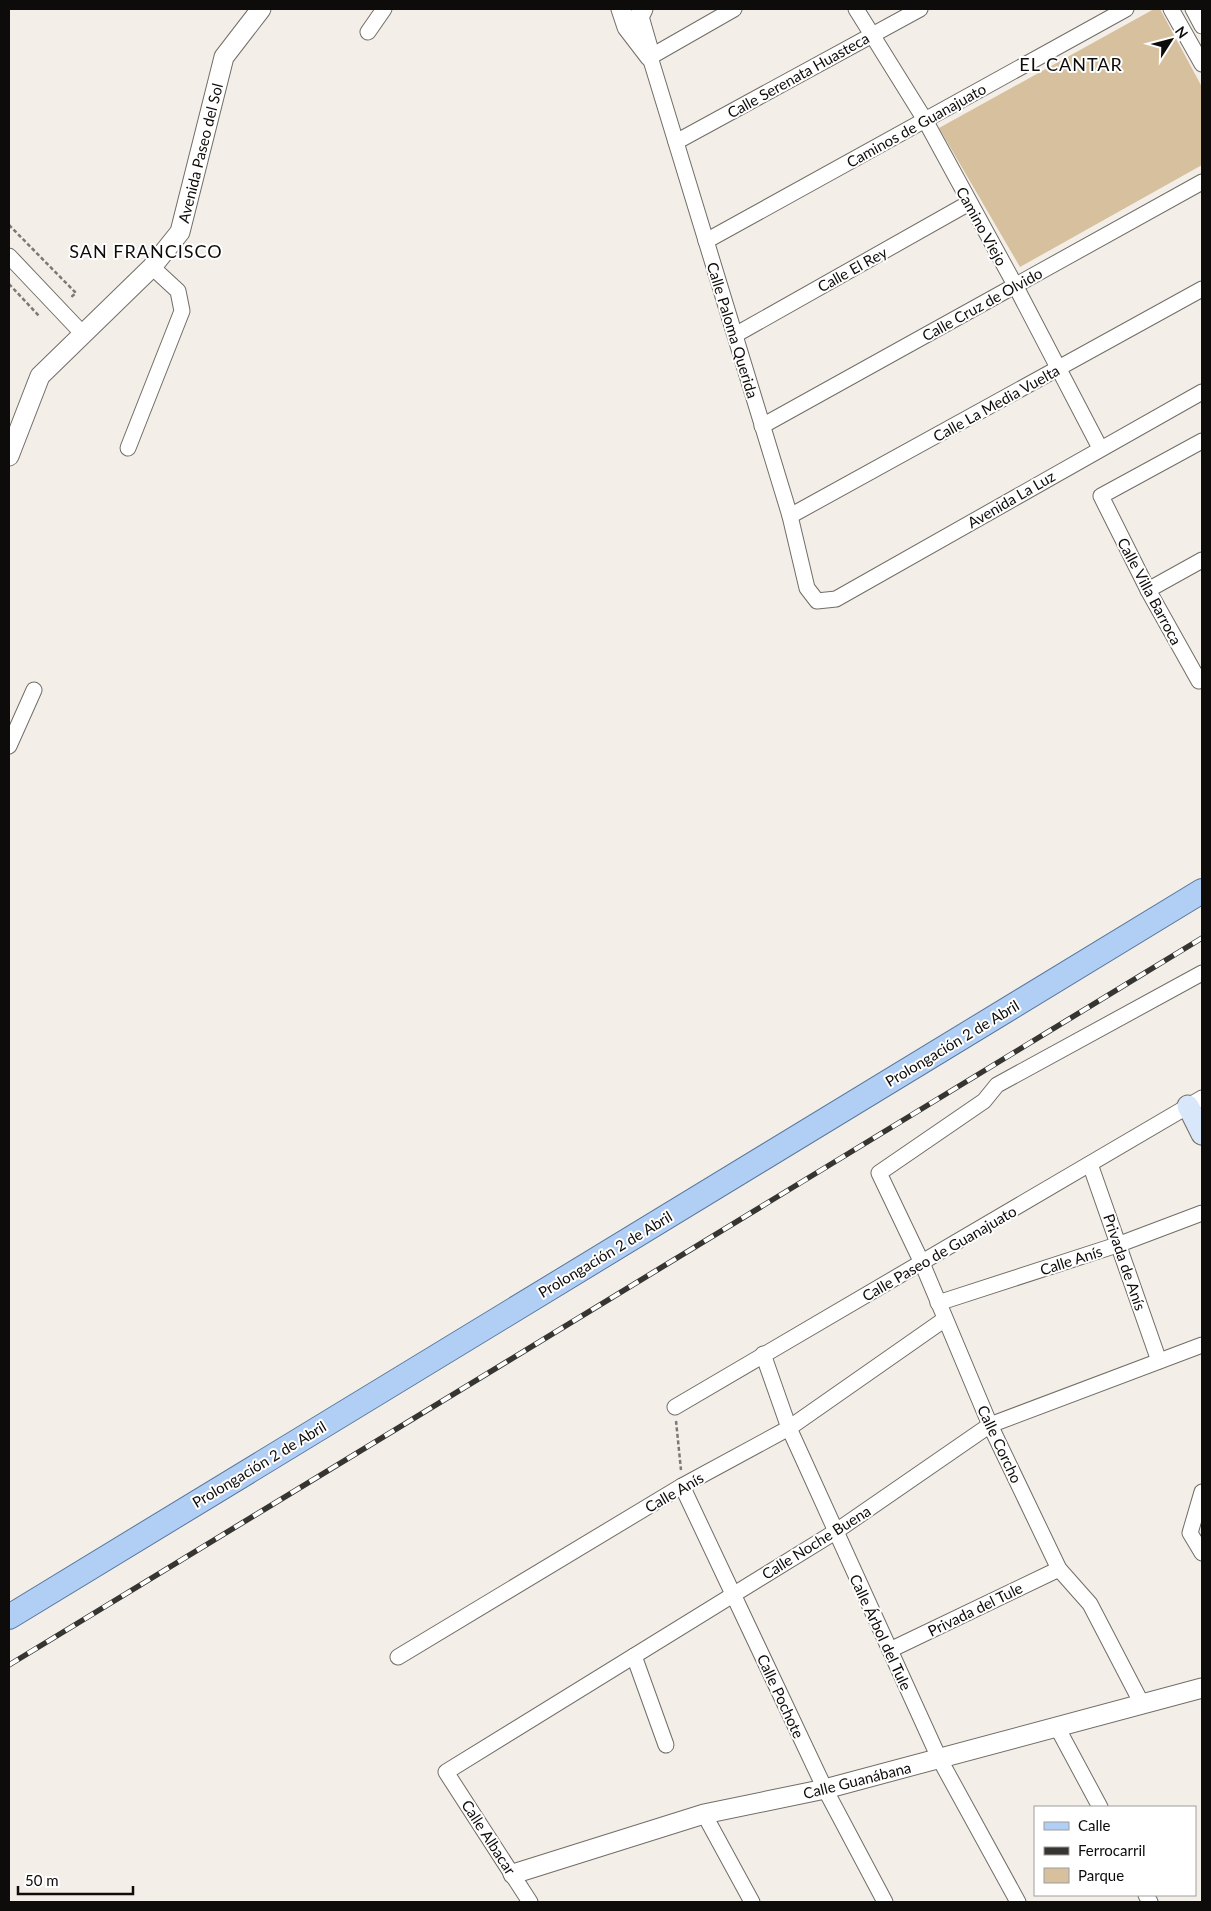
<svg xmlns="http://www.w3.org/2000/svg" width="1211" height="1911" font-family="Lato,sans-serif">
  <rect width="100%" height="100%" fill="#f3efe8"/>
  <polygon fill="#d6c09e" points="1154,9 1160,9 1202,87 1202,165 1020,267 939,128"/>
  <g fill="none" stroke-linecap="round" stroke-linejoin="round">
    <defs>
      <g id="minor">
        <polyline points="734,9 650,57 790,516 807,588 817,601 836,599 1202,392"/>
        <polyline points="856,9 925,120 1015,285 1100,448"/>
        <polyline points="1171,9 1202,64"/>
        <polyline points="1193,9 1202,26"/>
        <polyline points="368,32 384,9"/>
        <polyline points="676,142 920,9"/>
        <polyline points="706,241 1126,9"/>
        <polyline points="9,256 82,333"/>
        <polyline points="735,335 969,203"/>
        <polyline points="762,426 1202,182"/>
        <polyline points="1202,441 1101,496 1148,590 1199,681 1202,679"/>
        <polyline points="128,448 182,311 178,291 152,267"/>
        <polyline points="790,516 1202,289"/>
        <polyline points="1148,590 1202,560"/>
        <polyline points="9,746 34,690"/>
        <polyline points="1090,1164 1159,1361"/>
        <polyline points="938,1303 1120,1244 1202,1213"/>
        <polyline points="763,1354 789,1428 939,1758 1018,1902"/>
        <polyline points="675,1407 1202,1098"/>
        <polyline points="682,1486 825,1789 885,1902"/>
        <polyline points="1202,1492 1190,1533 1202,1553"/>
        <polyline points="890,1650 1059,1569"/>
        <polyline points="634,1656 666,1745"/>
        <polyline points="398,1657 682,1486 789,1428 945,1319"/>
        <polyline points="1142,1704 1090,1604 1059,1569 990,1425 922,1263 879,1173 984,1101 997,1085 1202,973"/>
        <polyline points="1057,1727 1100,1807"/>
        <polyline points="704,1814 752,1902"/>
        <polyline points="1146,1895 1150,1902"/>
        <polyline points="530,1902 446,1772 835,1532 990,1425 1202,1345"/>
      </g>
      <g id="tertiary">
        <polyline points="621,9 627,27 650,57"/>
        <polyline points="643,9 639,17 648,48"/>
        <polyline points="9,456 40,376 152,267 180,232 224,57 261,9"/>
        <polyline points="513,1874 704,1814 825,1789 1202,1688"/>
      </g>
      <polyline id="secondary" points="1188,1106 1202,1134"/>
      <polyline id="primary" points="9,1617 1202,891"/>
    </defs>
    <use href="#minor" stroke="#716d67" stroke-width="17"/>
    <use href="#tertiary" stroke="#716d67" stroke-width="21"/>
    <use href="#secondary" stroke="#716d67" stroke-width="23"/>
    <use href="#primary" stroke="#56769d" stroke-width="26"/>
    <g stroke="#7c7975" stroke-width="2.5" stroke-dasharray="4 2.5" stroke-linecap="butt">
      <polyline points="9,225 76,293 70,298"/>
      <polyline points="9,284 40,317"/>
      <polyline points="676,1421 681,1470"/>
    </g>
    <use href="#minor" stroke="#fff" stroke-width="15"/>
    <use href="#tertiary" stroke="#fff" stroke-width="19"/>
    <use href="#secondary" stroke="#d8e7f9" stroke-width="21"/>
    <use href="#primary" stroke="#b1cff4" stroke-width="24"/>
    <defs>
      <polyline id="rail" points="9,1665 1202,938"/>
    </defs>
    <use href="#rail" stroke="#373532" stroke-width="5.5"/>
    <use href="#rail" stroke="#fff" stroke-width="4" stroke-dasharray="11" stroke-linecap="butt"/>
  </g>
  <g text-anchor="middle" dominant-baseline="central" stroke-width="4" stroke-linejoin="round" paint-order="stroke">
    <g font-size="15" fill="#0e0c0a" stroke="#fff">
      <text transform="translate(798 75) rotate(-29)">Calle Serenata Huasteca</text>
      <text transform="translate(916 125) rotate(-29)">Caminos de Guanajuato</text>
      <text transform="translate(200 153) rotate(-76)">Avenida Paseo del Sol</text>
      <text transform="translate(982 226) rotate(61)">Camino Viejo</text>
      <text transform="translate(852 269) rotate(-29)">Calle El Rey</text>
      <text transform="translate(982 304) rotate(-29)">Calle Cruz de Olvido</text>
      <text transform="translate(733 330) rotate(73)">Calle Paloma Querida</text>
      <text transform="translate(996 403) rotate(-29)">Calle La Media Vuelta</text>
      <text transform="translate(1011 499) rotate(-30)">Avenida La Luz</text>
      <text transform="translate(1150 591) rotate(62)">Calle Villa Barroca</text>
      <text transform="translate(952 1043) rotate(-31)">Prolongación 2 de Abril</text>
      <text transform="translate(939 1253) rotate(-30)">Calle Paseo de Guanajuato</text>
      <text transform="translate(605 1254) rotate(-31)">Prolongación 2 de Abril</text>
      <text transform="translate(1071 1260) rotate(-18)">Calle Anís</text>
      <text transform="translate(1125 1262) rotate(71)">Privada de Anís</text>
      <text transform="translate(1000 1444) rotate(65)">Calle Corcho</text>
      <text transform="translate(259 1464) rotate(-31)">Prolongación 2 de Abril</text>
      <text transform="translate(674 1492) rotate(-30)">Calle Anís</text>
      <text transform="translate(816 1542) rotate(-32)">Calle Noche Buena</text>
      <text transform="translate(975 1609) rotate(-26)">Privada del Tule</text>
      <text transform="translate(881 1632) rotate(65)">Calle Árbol del Tule</text>
      <text transform="translate(781 1696) rotate(65)">Calle Pochote</text>
      <text transform="translate(857 1780) rotate(-14)">Calle Guanábana</text>
      <text transform="translate(489 1837) rotate(57)">Calle Albacar</text>
    </g>
    <g font-size="18" letter-spacing="1" fill="#0e0c0a" stroke="#fff">
      <text x="1071" y="64">EL CANTAR</text>
      <text x="146" y="251">SAN FRANCISCO</text>
    </g>
  </g>
  <rect width="1211" height="1911" fill="none" stroke="#0e0c0a" stroke-width="20"/>
  <rect x="1034" y="1806" width="162" height="90" fill="#ffffff" stroke="#9f9e9d"/>
  <rect x="1044" y="1822" width="25" height="8" fill="#b1cff4" stroke="#9f9e9d"/>
  <text x="1078" y="1831" font-size="15" fill="#0e0c0a">Calle</text>
  <rect x="1044" y="1847" width="25" height="8" fill="#373532" stroke="#9f9e9d"/>
  <text x="1078" y="1856" font-size="15" fill="#0e0c0a">Ferrocarril</text>
  <rect x="1044" y="1868" width="25" height="15" fill="#d6c09e" stroke="#9f9e9d"/>
  <text x="1078" y="1881" font-size="15" fill="#0e0c0a">Parque</text>
  <g transform="translate(1171 40) rotate(54)" stroke="#ffffff" stroke-width="4" paint-order="stroke">
  <path d="M0-4L9 19L0 12L-9 19Z" fill="#0e0c0a"/>
  <text y="-8" font-size="14" font-weight="bold" text-anchor="middle" fill="#0e0c0a">N</text>
  </g>
  <path d="M18 1886v8h115v-8" fill="none" stroke="#0e0c0a" stroke-width="2.5"/>
  <text x="25" y="1886" font-size="15" fill="#0e0c0a" stroke="#ffffff" stroke-width="4" paint-order="stroke">50 m</text>
</svg>
